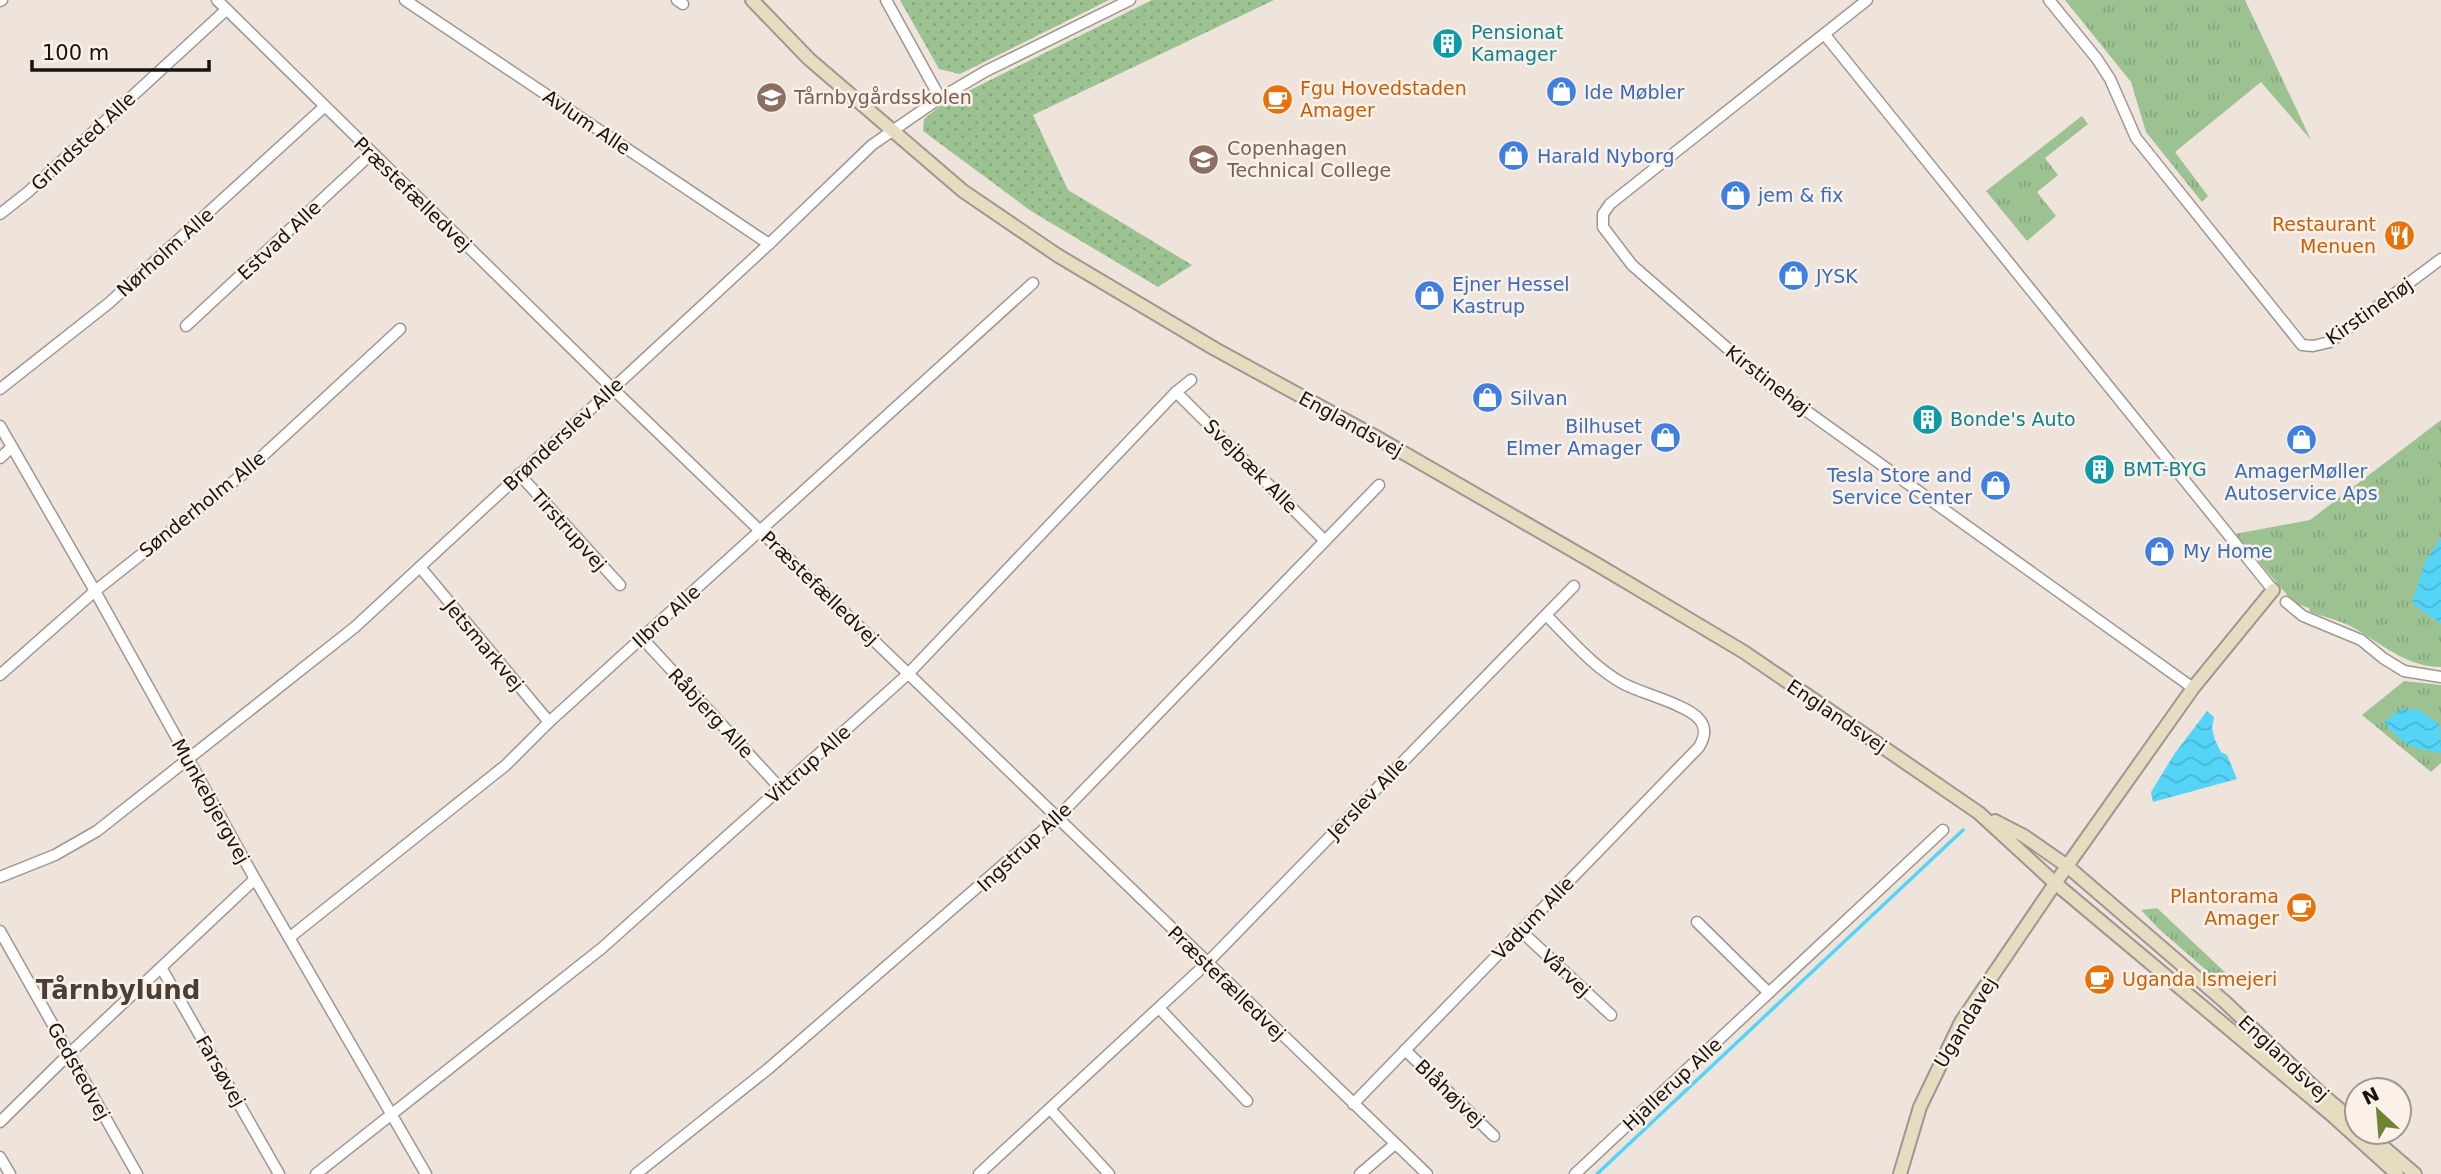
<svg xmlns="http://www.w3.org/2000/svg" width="2441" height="1174" font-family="'DejaVu Sans',sans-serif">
  <defs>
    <pattern id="grass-tufts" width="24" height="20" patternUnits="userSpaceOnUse" patternTransform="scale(1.75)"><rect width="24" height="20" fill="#9dc292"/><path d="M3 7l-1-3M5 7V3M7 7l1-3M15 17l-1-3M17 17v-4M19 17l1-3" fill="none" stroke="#86a67d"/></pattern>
    <pattern id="park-dots" width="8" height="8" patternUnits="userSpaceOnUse" patternTransform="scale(1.75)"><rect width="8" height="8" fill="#9dc292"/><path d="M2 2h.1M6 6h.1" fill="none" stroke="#86a67d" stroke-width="1.8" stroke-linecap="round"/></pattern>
    <pattern id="water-waves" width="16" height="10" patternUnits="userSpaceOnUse" patternTransform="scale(1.75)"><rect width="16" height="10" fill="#54d5f8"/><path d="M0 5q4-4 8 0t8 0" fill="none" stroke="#48b6d4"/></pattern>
  </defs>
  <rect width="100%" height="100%" fill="#eee4dc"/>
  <g fill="url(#grass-tufts)">
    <polygon points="2065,0 2245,0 2311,140 2261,82 2175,152 2208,196 2202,202 2146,132 2131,82"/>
    <polygon points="2082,116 2088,124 2045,158 2058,175 2037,192 2056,216 2027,241 1986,191"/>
    <path d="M 2441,420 L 2441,667 C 2406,667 2381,643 2352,627 C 2339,620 2324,617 2310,612 L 2309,608 L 2294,603 L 2235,534 L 2310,520 Z"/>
    <polygon points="2404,681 2441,685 2441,763 2431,772 2362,715"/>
    <polygon points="2157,908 2230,977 2222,984 2159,929 2141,910"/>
  </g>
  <g fill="url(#park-dots)">
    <polygon points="900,0 1109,0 960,74 939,69"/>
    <polygon points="1152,0 1274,0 1033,115 1068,190 1192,265 1158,287 1031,211 923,131 924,119 944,103"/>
  </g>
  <g fill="url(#water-waves)">
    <polygon points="2441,538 2441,624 2412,603 2425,562"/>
    <path d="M 2401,709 L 2420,710 L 2440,725 L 2441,753 C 2408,747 2406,747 2384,722 Z"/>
    <polygon points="2207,711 2214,717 2212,728 2215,740 2221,752 2227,755 2237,779 2153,802 2151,792 2175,753"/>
  </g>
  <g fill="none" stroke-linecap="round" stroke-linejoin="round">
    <polyline stroke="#54d5f8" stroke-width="3.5" points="1597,1174 1963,830"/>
    <defs>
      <g id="street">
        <polyline points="217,0 612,388 1427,1174"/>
        <polyline points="405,0 769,244"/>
        <polyline points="677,0 683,4"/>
        <polyline points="886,0 940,98"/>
        <polyline points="1867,0 1610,204 1603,214 1603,227 1632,265 1766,382 2193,688"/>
        <polyline points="2049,0 2097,59 2110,79 2136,138 2302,345 2313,346 2330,342 2441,259"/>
        <polyline points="0,1 2,0"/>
        <polyline points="1825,35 2273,590"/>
        <polyline points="0,214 28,192 226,10"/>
        <polyline points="186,326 372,153"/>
        <polyline points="0,389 109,303 324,107"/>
        <polyline points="1176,392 1325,541"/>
        <polyline points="0,426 95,591 255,879 426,1174"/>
        <polyline points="0,458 12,447"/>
        <polyline points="519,474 620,585"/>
        <polyline points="420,567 549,722"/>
        <polyline points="2286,602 2303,616 2361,640 2383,658 2404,671 2441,677"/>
        <polyline points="642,638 780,788"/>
        <polyline points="0,675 95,591 243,474 400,329"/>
        <polyline points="0,877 55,855 97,831 355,627 769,244 872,145 940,98 986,71 1130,0"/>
        <polyline points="1697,922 1769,993"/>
        <polyline points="0,931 137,1174"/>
        <polyline points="1521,931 1611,1015"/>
        <polyline points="289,938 506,765 549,722 1033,283"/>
        <polyline points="162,969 279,1174"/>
        <polyline points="1159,1008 1247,1101"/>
        <polyline points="1405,1050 1494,1136"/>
        <path d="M 1353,1104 L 1699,747 C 1705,737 1707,727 1698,718 C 1687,705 1641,693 1624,684 C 1594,668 1570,639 1546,615"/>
        <polyline points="1050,1109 1109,1174"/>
        <polyline points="0,1122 69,1054 255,879"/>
        <polyline points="0,1157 10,1174"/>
        <polyline points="316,1174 602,948 908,674 1176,392 1191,380"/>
        <polyline points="636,1174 768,1069 1057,818 1379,485"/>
        <polyline points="979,1174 1206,964 1574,586"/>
        <polyline points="1360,1174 1395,1144"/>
        <polyline points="1575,1174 1943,830"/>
      </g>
      <g id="secondary">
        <polyline points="752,0 809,59 963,191 1057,255 1215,349 1376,437 1598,565 1744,652 1979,813 2055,883 2333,1116 2397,1174"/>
        <polyline points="1995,821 2024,836 2067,866 2225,1002 2318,1091 2357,1124"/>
        <polyline points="2366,1132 2415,1174"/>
        <polyline points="1900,1174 1920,1107 1961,1022 2067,866 2193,688 2273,590"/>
      </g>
    </defs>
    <use href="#street" stroke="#9f968f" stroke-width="13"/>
    <use href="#secondary" stroke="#9f968f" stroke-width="16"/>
    <use href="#street" stroke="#fff" stroke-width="10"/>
    <use href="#secondary" stroke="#e6dcbf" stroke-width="12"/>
  </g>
  <defs>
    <symbol id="building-disc" viewBox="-11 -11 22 22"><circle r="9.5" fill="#0f9aa8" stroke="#fbf1e9"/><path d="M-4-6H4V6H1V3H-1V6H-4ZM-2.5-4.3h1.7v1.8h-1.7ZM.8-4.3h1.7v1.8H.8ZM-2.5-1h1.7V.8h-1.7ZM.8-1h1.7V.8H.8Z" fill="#fff"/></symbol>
    <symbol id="shop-disc" viewBox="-11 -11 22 22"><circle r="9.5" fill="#3f7fe0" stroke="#fbf1e9"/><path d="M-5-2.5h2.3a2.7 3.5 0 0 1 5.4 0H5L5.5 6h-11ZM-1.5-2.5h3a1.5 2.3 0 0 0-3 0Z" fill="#fff"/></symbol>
    <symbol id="school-disc" viewBox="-11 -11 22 22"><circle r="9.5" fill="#8d6e63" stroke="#fbf1e9"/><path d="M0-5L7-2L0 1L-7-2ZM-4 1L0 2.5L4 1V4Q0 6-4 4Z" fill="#fff"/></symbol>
    <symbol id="cafe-disc" viewBox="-11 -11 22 22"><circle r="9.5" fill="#e8710a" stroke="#fbf1e9"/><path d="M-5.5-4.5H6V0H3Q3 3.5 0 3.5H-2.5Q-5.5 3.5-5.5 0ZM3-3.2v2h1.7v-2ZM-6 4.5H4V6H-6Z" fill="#fff"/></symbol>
    <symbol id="university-disc" viewBox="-11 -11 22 22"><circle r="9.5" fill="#8d6e63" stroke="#fbf1e9"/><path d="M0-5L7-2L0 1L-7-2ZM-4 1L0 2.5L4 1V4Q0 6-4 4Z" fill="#fff"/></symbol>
    <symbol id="restaurant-disc" viewBox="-11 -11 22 22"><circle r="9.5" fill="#e8710a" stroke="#fbf1e9"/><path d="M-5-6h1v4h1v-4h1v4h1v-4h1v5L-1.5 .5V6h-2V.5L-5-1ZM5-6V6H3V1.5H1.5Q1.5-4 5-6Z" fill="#fff"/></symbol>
  </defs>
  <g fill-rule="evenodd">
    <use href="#building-disc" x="1430" y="26" width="35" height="35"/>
    <use href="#shop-disc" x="1544" y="74" width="35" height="35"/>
    <use href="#school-disc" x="754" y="80" width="35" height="35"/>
    <use href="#cafe-disc" x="1260" y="82" width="35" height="35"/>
    <use href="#shop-disc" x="1496" y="138" width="35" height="35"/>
    <use href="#university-disc" x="1186" y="142" width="35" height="35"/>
    <use href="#shop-disc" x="1718" y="178" width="35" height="35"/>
    <use href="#restaurant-disc" x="2382" y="218" width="35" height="35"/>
    <use href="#shop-disc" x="1776" y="258" width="35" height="35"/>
    <use href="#shop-disc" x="1412" y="278" width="35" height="35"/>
    <use href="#shop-disc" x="1470" y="380" width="35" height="35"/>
    <use href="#building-disc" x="1910" y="402" width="35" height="35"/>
    <use href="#shop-disc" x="1648" y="420" width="35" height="35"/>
    <use href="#shop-disc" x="2284" y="422" width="35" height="35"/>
    <use href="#building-disc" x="2082" y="452" width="35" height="35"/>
    <use href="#shop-disc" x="1978" y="468" width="35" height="35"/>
    <use href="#shop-disc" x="2142" y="534" width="35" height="35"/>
    <use href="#cafe-disc" x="2284" y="890" width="35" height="35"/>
    <use href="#cafe-disc" x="2082" y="962" width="35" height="35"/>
  </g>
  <g text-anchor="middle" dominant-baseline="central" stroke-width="5" stroke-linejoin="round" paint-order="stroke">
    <g font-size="19" fill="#0d838f" stroke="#fbf1e9" text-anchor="start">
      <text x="1471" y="32">Pensionat<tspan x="1471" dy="22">Kamager</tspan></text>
      <text x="1950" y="419">Bonde's Auto</text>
      <text x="2123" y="469">BMT-BYG</text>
    </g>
    <g font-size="19" fill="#c56008" stroke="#fbf1e9" text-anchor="start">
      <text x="1300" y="88">Fgu Hovedstaden<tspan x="1300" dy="22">Amager</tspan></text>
      <text x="2376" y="224" text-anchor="end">Restaurant<tspan x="2376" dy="22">Menuen</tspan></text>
      <text x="2279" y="896" text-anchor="end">Plantorama<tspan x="2279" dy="22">Amager</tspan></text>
      <text x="2122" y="979">Uganda Ismejeri</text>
    </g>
    <g font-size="19" fill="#366cbe" stroke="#fbf1e9" text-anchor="start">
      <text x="1584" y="92">Ide Møbler</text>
      <text x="1537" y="156">Harald Nyborg</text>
      <text x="1758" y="195">jem &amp; fix</text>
      <text x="1816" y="276">JYSK</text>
      <text x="1452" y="284">Ejner Hessel<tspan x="1452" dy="22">Kastrup</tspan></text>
      <text x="1510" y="398">Silvan</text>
      <text x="1642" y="426" text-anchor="end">Bilhuset<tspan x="1642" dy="22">Elmer Amager</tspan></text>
      <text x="2301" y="471" text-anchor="middle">AmagerMøller<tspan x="2301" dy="22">Autoservice Aps</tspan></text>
      <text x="1972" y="475" text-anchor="end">Tesla Store and<tspan x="1972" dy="22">Service Center</tspan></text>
      <text x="2183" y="551">My Home</text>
    </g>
    <g font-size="19" fill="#785e54" stroke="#fbf1e9" text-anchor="start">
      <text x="794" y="97">Tårnbygårdsskolen</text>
      <text x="1227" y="148">Copenhagen<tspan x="1227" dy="22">Technical College</tspan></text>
    </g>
    <g font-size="19" fill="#161310" stroke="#fbf1e9">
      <text transform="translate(587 122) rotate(34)">Avlum Alle</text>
      <text transform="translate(83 141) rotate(-43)">Grindsted Alle</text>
      <text transform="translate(413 194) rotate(44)">Præstefælledvej</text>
      <text transform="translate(279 240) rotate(-43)">Estvad Alle</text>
      <text transform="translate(165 252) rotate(-42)">Nørholm Alle</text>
      <text transform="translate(2369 311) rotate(-35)">Kirstinehøj</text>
      <text transform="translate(1768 380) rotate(38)">Kirstinehøj</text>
      <text transform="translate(1351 424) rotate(29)">Englandsvej</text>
      <text transform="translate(563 434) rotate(-43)">Brønderslev Alle</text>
      <text transform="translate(1251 466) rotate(45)">Svejbæk Alle</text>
      <text transform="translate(202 504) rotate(-39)">Sønderholm Alle</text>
      <text transform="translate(569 530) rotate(48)">Tirstrupvej</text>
      <text transform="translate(820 588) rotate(44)">Præstefælledvej</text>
      <text transform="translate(666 616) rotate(-42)">Ilbro Alle</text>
      <text transform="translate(484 645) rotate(50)">Jetsmarkvej</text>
      <text transform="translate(711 713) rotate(47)">Råbjerg Alle</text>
      <text transform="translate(1837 716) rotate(34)">Englandsvej</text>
      <text transform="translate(808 764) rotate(-42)">Vittrup Alle</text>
      <text transform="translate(1367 798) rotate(-46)">Jerslev Alle</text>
      <text transform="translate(211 801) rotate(61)">Munkebjergvej</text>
      <text transform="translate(1024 847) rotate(-43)">Ingstrup Alle</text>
      <text transform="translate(1533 918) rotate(-46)">Vadum Alle</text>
      <text transform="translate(1566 973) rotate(43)">Vårvej</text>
      <text transform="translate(1227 983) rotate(44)">Præstefælledvej</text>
      <text transform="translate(1965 1022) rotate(-59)">Ugandavej</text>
      <text transform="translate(2284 1058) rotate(43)">Englandsvej</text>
      <text transform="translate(79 1071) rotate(61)">Gedstedvej</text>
      <text transform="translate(221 1071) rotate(60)">Farsøvej</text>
      <text transform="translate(1672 1084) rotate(-43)">Hjallerup Alle</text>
      <text transform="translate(1450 1093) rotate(44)">Blåhøjvej</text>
    </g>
    <g font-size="26" font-weight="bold" fill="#474039" stroke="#fbf1e9">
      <text x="118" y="990">Tårnbylund</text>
    </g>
  </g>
  <g transform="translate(2378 1111) rotate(334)"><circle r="33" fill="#fbf1e9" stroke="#9f9892" stroke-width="2"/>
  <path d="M0-5L12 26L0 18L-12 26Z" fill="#6e8333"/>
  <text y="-10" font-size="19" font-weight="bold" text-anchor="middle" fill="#161310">N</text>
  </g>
  <path d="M32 60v10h177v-10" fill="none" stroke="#161310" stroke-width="3.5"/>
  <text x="42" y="60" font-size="21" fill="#161310" stroke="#fbf1e9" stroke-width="5" paint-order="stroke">100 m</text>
</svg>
